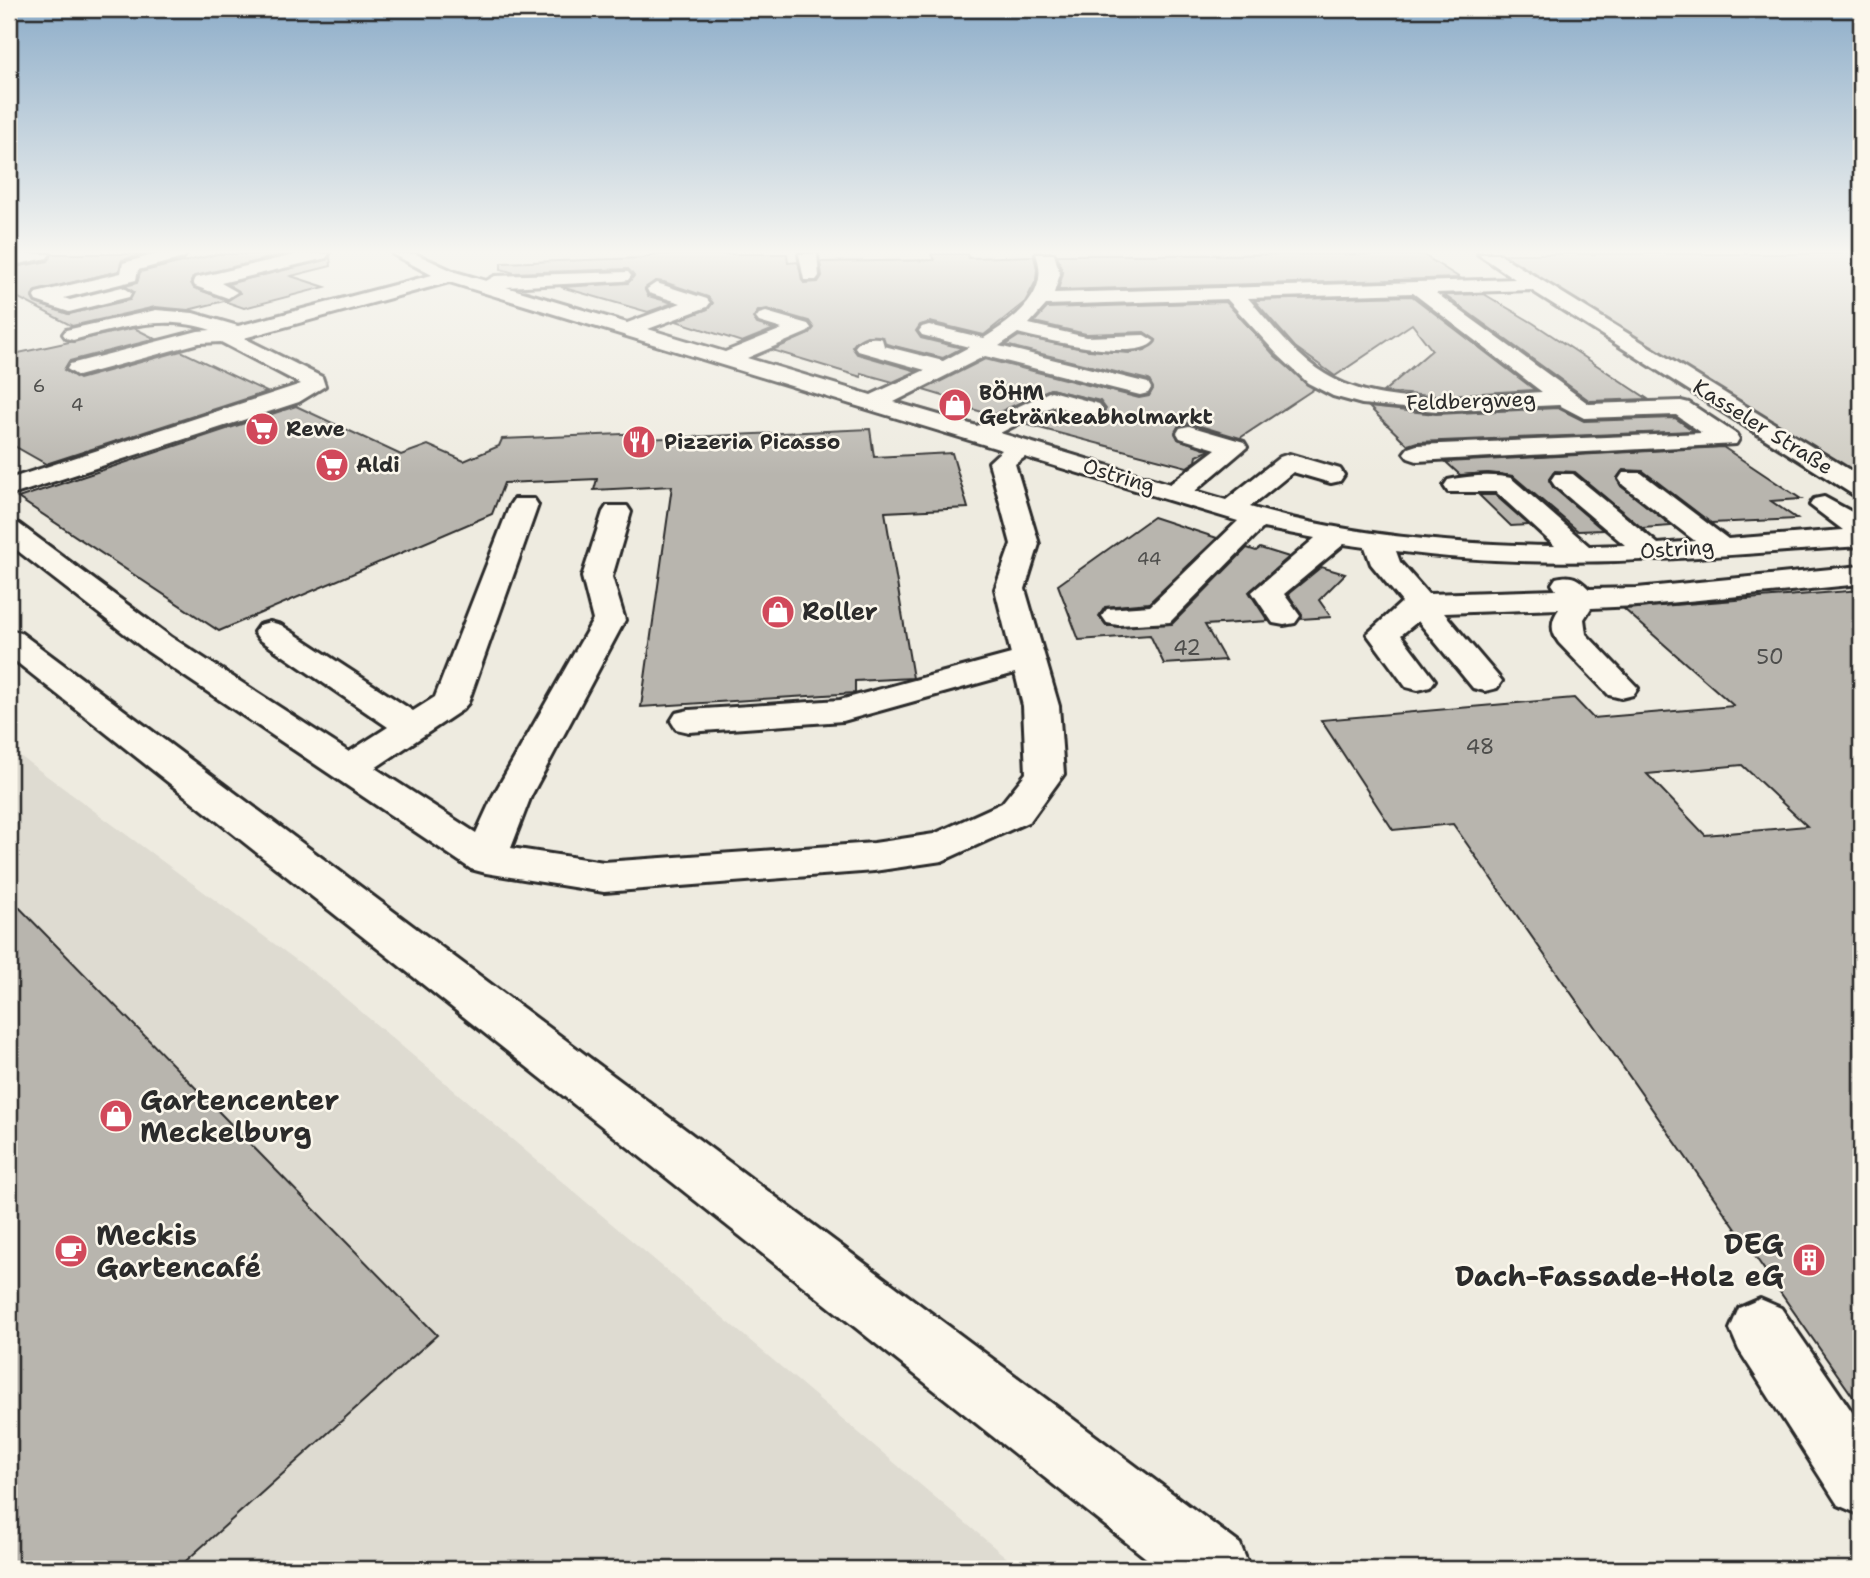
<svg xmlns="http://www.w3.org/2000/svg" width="1870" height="1578" font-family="'Shantell Sans',sans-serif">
  <rect width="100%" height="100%" fill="#eeebe0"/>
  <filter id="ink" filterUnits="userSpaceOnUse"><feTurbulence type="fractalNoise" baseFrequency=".0143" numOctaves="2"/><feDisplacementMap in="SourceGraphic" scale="14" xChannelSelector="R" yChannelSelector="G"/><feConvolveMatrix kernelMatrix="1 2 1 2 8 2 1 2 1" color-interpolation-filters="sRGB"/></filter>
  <g filter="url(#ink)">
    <polygon fill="#dedbd1" points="9,748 326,982 1020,1569 9,1569"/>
    <polygon fill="#cecbc2" stroke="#7c7b76" stroke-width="2" points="1493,254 1861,254 1861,479"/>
    <g fill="#b8b5ae" stroke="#2b2b2b" stroke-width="2" fill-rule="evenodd">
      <polygon points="53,254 143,254 122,260 119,271 34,292 32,298 35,303 68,314 130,300 134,292 125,286 137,283 140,272 217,254 286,254 193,277 191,283 194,288 227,300 240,293 228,284 330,257 331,266 291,276 325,287 244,308 224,301 188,310 155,307 72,326 9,293 9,268 48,261"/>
      <polygon points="654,254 787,254 788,263 798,262 804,283 818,282 822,276 820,262 934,260 931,254 967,254 969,258 1034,256 1037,269 1036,281 1025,302 984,335 930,322 920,325 916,331 921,338 962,348 943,358 886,344 879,336 867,336 856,342 852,347 857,354 917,371 893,382 861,373 861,377 772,350 809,334 814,328 809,321 767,309 758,311 753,318 757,324 774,329 742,342 676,321 708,309 713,303 708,297 664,282 655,281 645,290 648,296 673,303 648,312 561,287 628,283 634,276 628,269 514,273 501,269 501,263 643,258"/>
      <polygon points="1422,254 1460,278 1058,290 1063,273 1057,255"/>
      <polygon points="1484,294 1533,323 1648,399 1590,401 1444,295"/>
      <polygon points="1412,296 1535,390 1431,396 1383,392 1432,350 1412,324 1335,376 1295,347 1254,300"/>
      <polygon points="1226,302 1275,356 1314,389 1240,438 1190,423 1179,425 1175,432 1178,439 1210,450 1197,456 1196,461 1187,467 1024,424 1053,409 1090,419 1100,417 1106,409 1100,401 1050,389 993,415 950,403 950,398 923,390 985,359 1139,398 1149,396 1153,389 1149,380 1005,345 1019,336 1089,350 1129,353 1145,350 1156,340 1144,332 1086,334 1034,322 1047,308"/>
      <polygon points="134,328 156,339 69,361 64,370 79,379 181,351 267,392 46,464 9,443 9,355"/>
      <polygon points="296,406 401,455 428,445 464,461 499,446 502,439 646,433 645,439 870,429 874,457 952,453 968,508 885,512 913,678 855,681 855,693 641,707 672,486 594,490 597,479 504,483 492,514 219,631 18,498"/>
      <polygon points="1369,407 1436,414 1558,408 1584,421 1675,418 1694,431 1417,442 1408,445"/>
      <polygon points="1723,447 1801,499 1771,501 1797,519 1711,523 1643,471 1623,470 1617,478 1621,486 1672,526 1642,528 1575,472 1555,471 1549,479 1553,487 1603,530 1578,531 1513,476 1488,473 1460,475 1446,462"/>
      <polygon points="1479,495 1495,495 1529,525 1511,526"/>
      <polygon points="1153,517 1217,538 1149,603 1105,607 1099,616 1107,626 1172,624 1247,548 1256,551 1260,548 1289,557 1249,592 1268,621 1205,625 1225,660 1164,664 1150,635 1079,640 1058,585"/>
      <polygon points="1321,567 1345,574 1319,600 1331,617 1301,619 1302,614 1288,594"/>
      <path d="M 1861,590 L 1861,1408 L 1453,824 L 1393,830 L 1321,720 L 1574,698 L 1593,718 L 1734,706 L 1624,609 ZM 1742,765 L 1807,826 L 1705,835 L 1647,774 Z"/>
      <polygon points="9,897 437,1335 177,1569 9,1569"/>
    </g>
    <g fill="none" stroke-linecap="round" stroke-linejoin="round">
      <defs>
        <g id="minor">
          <polygon points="17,254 50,254 47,258 9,266 9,256"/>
          <polygon points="157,254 186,254 183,258 138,270 136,280 64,298 70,300 122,287 131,293 129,297 69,312 36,301 34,297 36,293 121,273 123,263"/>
          <polygon points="298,254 329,254 326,258 221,283 237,292 228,298 195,286 193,282 195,278"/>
          <path d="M 393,254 L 416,254 L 455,272 L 486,281 L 495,276 L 628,272 L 631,276 L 628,280 L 622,281 L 506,287 L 627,323 L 681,303 L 649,293 L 647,289 L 656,283 L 663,285 L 707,299 L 710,303 L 707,307 L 648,329 L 725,352 L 782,329 L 759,322 L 756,318 L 759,314 L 766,312 L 808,324 L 811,328 L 808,332 L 747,358 L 871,395 L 925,370 L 858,351 L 855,347 C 861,338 873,336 882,339 L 884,346 L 943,361 L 969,347 L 922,335 L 919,331 L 922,327 L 929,325 L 984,338 C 1014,319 1051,294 1036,254 L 1054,254 L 1060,274 L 1054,293 L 1515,279 L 1478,254 L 1499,254 L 1861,477 L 1861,496 L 1852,494 L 1531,290 L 1436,293 L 1589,404 L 1681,401 L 1689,403 L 1736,434 L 1739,439 L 1736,444 L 1417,461 L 1408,458 L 1404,453 L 1408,448 L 1417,445 L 1702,433 L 1676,415 L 1584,418 L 1559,405 L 1436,411 L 1362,404 L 1333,396 L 1308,383 L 1277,354 L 1227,299 L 1046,305 L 1029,324 L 1086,337 L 1144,335 L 1154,341 C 1138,363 1042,339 1018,333 L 999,346 L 1148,383 L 1151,388 L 1148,393 L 1140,395 L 985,356 L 894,402 L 977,426 L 1051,391 L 1099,404 L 1103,409 L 1099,414 L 1091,416 L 1053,406 L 1000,433 L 1170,484 L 1216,449 L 1180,438 L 1177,433 L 1180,428 L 1189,426 L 1244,442 L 1247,447 L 1195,491 L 1226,500 L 1280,457 L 1289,454 L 1340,469 L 1344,475 L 1340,481 L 1331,483 L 1293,472 L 1250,507 C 1347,536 1454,544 1555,546 L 1496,492 L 1448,492 L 1444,486 L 1448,480 C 1467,476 1492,474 1511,478 L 1589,546 L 1625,545 L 1555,486 L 1551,480 L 1555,474 L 1573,474 L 1658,544 L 1695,541 L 1623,485 L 1619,479 L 1623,473 L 1641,473 L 1728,539 L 1843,530 L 1810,505 L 1814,499 L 1824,497 L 1861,517 L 1861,546 C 1700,556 1557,573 1396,551 L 1400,562 L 1428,594 L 1556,590 L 1552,584 L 1556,578 C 1572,574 1578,578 1589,589 L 1637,588 L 1861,566 L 1861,584 L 1637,606 L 1591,608 L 1584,619 L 1586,634 L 1638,688 L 1633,695 L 1621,698 L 1609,695 L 1559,643 C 1550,631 1551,620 1559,609 L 1444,613 L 1502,681 L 1497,688 L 1485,691 L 1473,688 L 1418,621 L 1401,635 L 1435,680 L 1430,687 L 1418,690 L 1406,687 L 1367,634 L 1402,602 L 1371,564 L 1365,547 L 1344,544 L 1284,594 L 1300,616 L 1295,623 L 1284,625 L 1273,623 L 1252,592 L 1315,538 L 1263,528 L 1170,622 L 1118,625 L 1107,623 L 1102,616 L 1107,609 L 1150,606 L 1238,521 L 1025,457 L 1015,464 L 1039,544 L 1025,589 L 1059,706 L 1064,774 L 1030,821 L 942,861 L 874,871 L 604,892 L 486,873 L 471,869 L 147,651 L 9,544 L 9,522 L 19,524 L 171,637 L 349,752 L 388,727 L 259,639 L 254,632 L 259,625 L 270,622 L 281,625 L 413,711 L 435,697 L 510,505 L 514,499 L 534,499 L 538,505 L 468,703 L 462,710 L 375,768 L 476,833 L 493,796 L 593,620 L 582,577 L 603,512 L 607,506 L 627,506 L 631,512 L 612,577 L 625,620 L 531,796 L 511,848 L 604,862 L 874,843 L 934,834 L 1002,803 L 1026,773 L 1023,706 L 1015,673 L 843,721 L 689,732 L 676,729 L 671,721 L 676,713 L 689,710 L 840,700 L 1011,654 L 995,589 L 1011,544 L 989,462 L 1002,450 L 449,282 L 244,338 L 322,377 L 325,386 L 299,402 L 9,496 L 9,479 L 301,384 L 221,342 L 199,343 L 78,376 L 67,369 L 70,364 L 198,331 L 211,330 C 164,314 120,328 73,340 L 66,338 L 63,334 L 66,330 L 156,310 L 193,313 L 238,326 L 432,275 ZM 1413,293 L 1542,392 C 1472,396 1388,412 1325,374 C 1295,356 1271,324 1248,298 Z"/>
          <polygon points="799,254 817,254 819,276 816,280 804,280"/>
          <polygon points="1760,1299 1781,1308 1861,1425 1861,1515 1838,1505 1739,1350 1730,1329 1739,1308"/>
        </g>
        <polygon id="major" points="9,630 21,633 1240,1544 1250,1569 1160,1569 9,656"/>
      </defs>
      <use href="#minor" stroke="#2b2b2b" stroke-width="6"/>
      <use href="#major" stroke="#2b2b2b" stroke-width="6"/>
      <use href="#minor" fill="#fbf7ec" fill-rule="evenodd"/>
      <use href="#major" fill="#fbf7ec" fill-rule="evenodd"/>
    </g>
  </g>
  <linearGradient id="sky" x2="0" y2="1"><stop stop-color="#8dadc9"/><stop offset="0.53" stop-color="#f7f6f1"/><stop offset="1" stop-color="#f7f6f1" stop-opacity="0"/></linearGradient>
  <rect width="1870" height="475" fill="url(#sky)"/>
  <defs>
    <symbol id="shop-disc" viewBox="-11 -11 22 22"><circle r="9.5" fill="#d1495b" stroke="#fbf7ec"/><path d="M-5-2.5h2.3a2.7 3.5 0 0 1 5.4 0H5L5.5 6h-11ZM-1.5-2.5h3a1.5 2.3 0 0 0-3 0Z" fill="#fff"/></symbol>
    <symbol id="supermarket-disc" viewBox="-11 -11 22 22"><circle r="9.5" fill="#d1495b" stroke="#fbf7ec"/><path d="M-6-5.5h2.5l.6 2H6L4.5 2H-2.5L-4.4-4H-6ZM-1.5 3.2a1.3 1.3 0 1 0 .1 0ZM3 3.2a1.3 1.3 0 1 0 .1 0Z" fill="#fff"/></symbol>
    <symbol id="restaurant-disc" viewBox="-11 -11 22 22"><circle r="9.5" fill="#d1495b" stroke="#fbf7ec"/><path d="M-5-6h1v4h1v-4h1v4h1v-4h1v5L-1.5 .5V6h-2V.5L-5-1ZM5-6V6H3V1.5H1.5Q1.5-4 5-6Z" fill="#fff"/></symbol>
    <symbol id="cafe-disc" viewBox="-11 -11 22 22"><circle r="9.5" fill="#d1495b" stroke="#fbf7ec"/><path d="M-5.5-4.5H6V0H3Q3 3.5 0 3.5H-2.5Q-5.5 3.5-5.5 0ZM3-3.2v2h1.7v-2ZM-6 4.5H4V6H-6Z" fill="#fff"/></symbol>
    <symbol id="building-disc" viewBox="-11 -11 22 22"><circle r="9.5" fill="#d1495b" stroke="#fbf7ec"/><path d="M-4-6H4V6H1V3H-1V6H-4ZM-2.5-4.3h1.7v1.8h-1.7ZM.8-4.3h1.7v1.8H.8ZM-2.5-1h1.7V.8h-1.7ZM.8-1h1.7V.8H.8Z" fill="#fff"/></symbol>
  </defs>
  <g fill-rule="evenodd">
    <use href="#shop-disc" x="936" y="386" width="38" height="38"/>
    <use href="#supermarket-disc" x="243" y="410" width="38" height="38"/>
    <use href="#restaurant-disc" x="620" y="423" width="38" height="38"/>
    <use href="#supermarket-disc" x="313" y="446" width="38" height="38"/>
    <use href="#shop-disc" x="759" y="593" width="38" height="38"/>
    <use href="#shop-disc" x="97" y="1097" width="38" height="38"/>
    <use href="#cafe-disc" x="52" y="1232" width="38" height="38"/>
    <use href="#building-disc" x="1790" y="1241" width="38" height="38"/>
  </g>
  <g text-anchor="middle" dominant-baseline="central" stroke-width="5" stroke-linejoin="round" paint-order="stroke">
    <g font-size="18" fill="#4e4e4c">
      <text x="39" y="386">6</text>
      <text x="77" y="405">4</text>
      <text x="1149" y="559">44</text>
    </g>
    <g font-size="21" font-weight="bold" fill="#2b2b2b" stroke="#fbf7ec" text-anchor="start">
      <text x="979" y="393">BÖHM<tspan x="979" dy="24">Getränkeabholmarkt</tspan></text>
      <text x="286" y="429">Rewe</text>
      <text x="664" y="442">Pizzeria Picasso</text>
      <text x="356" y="465">Aldi</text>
    </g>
    <g font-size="21" fill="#2b2b2b" stroke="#fbf7ec">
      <text transform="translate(1471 401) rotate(-2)">Feldbergweg</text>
      <text transform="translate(1763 427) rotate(32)">Kasseler Straße</text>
      <text transform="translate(1119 476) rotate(17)">Ostring</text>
      <text transform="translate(1677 549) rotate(-4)">Ostring</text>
    </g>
    <g font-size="21" fill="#4e4e4c">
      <text x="1187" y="648">42</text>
      <text x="1770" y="657">50</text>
      <text x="1480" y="747">48</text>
    </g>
    <g font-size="24" font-weight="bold" fill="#2b2b2b" stroke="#fbf7ec" text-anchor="start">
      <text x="802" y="612">Roller</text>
    </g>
    <g font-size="28" font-weight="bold" fill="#2b2b2b" stroke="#fbf7ec" text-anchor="start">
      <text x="140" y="1100">Gartencenter<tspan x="140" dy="32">Meckelburg</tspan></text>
      <text x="96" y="1235">Meckis<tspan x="96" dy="32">Gartencafé</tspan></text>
      <text x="1784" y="1244" text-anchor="end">DEG<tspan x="1784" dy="32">Dach-Fassade-Holz eG</tspan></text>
    </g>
  </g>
  <rect width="1870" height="1578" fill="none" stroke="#fbf7ec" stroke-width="35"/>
  <rect x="18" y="18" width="1835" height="1543" fill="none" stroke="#2b2b2b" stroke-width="2.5" filter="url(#ink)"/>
</svg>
